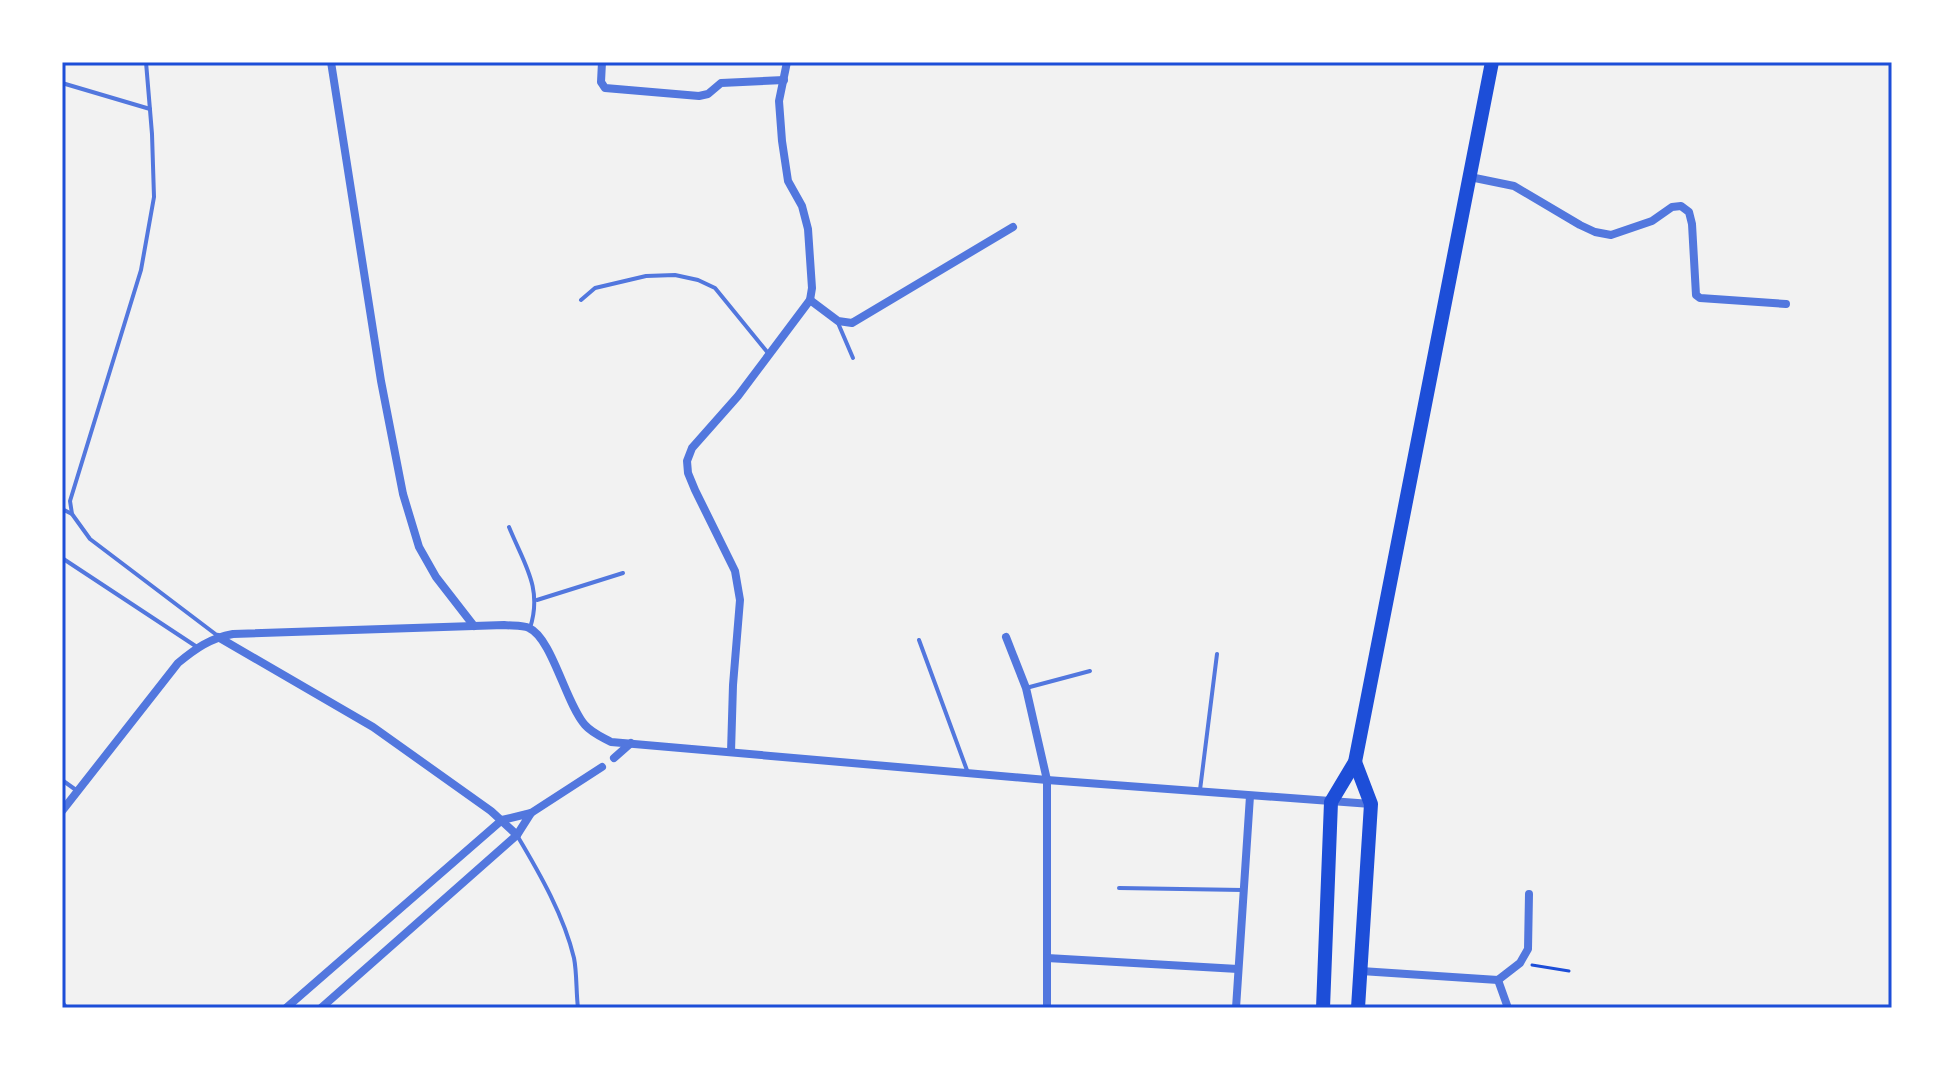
<svg xmlns="http://www.w3.org/2000/svg" width="1954" height="1070" font-family="Georgia,serif">
  <rect width="100%" height="100%" fill="#f2f2f2"/>
  <g fill="none" stroke-linecap="round" stroke-linejoin="round">
    <polyline stroke="#1d4ed8" stroke-width="3" points="1532,965 1569,971"/>
    <g stroke="#5277de" stroke-width="4">
      <polyline points="146,62 152,134 154,197 141,270 70,501 72,514 90,539 218,636"/>
      <polyline points="62,83 150,109"/>
      <polyline points="581,300 595,288 646,276 675,275 698,280 715,288 768,353"/>
      <polyline points="838,323 853,358"/>
      <polyline points="62,509 72,514"/>
      <path d="M 509,527 C 524,564 543,588 530,628"/>
      <polyline points="62,558 197,647"/>
      <polyline points="537,600 623,573"/>
      <polyline points="919,640 968,773"/>
      <polyline points="1026,688 1090,671"/>
      <polyline points="62,780 76,790"/>
      <polyline points="1200,790 1217,654"/>
      <path d="M 518,837 C 540,874 564,916 574,958 C 577,973 576,992 578,1008"/>
      <polyline points="1119,888 1243,890"/>
      <polyline points="921,1007 939,1008"/>
    </g>
    <g stroke="#5277de" stroke-width="8">
      <polyline points="331,62 381,381 403,494 419,547 436,577 474,626"/>
      <polyline points="602,62 601,82 605,88 699,96 708,94 721,83 784,80"/>
      <polyline points="1470,177 1514,186 1580,225 1595,232 1611,235 1652,221 1672,207 1681,206 1689,212 1692,224 1696,295 1700,298 1786,304"/>
      <polyline points="810,300 838,321 852,323 1013,227"/>
      <polyline points="218,637 373,727 491,811 517,835"/>
      <polyline points="1006,637 1026,688 1047,780 1047,1008"/>
      <polyline points="731,752 733,685 740,600 735,571 695,490 688,473 687,461 692,448 738,396 810,300 812,288 808,229 802,206 788,181 782,141 779,101 787,62"/>
      <polyline points="614,758 631,743"/>
      <path d="M 62,811 L 178,663 C 195,649 210,638 233,634 L 504,625 C 511,626 523,625 529,628 C 552,638 566,704 585,725 C 592,733 602,737 611,742 L 1047,780 L 1371,804"/>
      <polyline points="531,813 602,767"/>
      <polyline points="1047,958 1238,969"/>
      <polyline points="1361,971 1498,980 1520,963 1528,949 1529,894"/>
      <polyline points="1498,980 1508,1008"/>
      <polyline points="62,1005 64,1008"/>
      <polyline points="286,1008 502,820 531,813 517,835 321,1008"/>
      <polyline points="1236,1008 1250,796"/>
    </g>
    <g stroke="#1d4ed8" stroke-width="14">
      <polyline points="1355,762 1371,804 1358,1008"/>
      <polyline points="1323,1008 1331,802 1355,762 1492,62"/>
    </g>
  </g>
  <rect width="1954" height="1070" fill="none" stroke="#ffffff" stroke-width="128"/>
  <rect x="64" y="64" width="1826" height="942" fill="none" stroke="#1d4ed8" stroke-width="3"/>
</svg>
